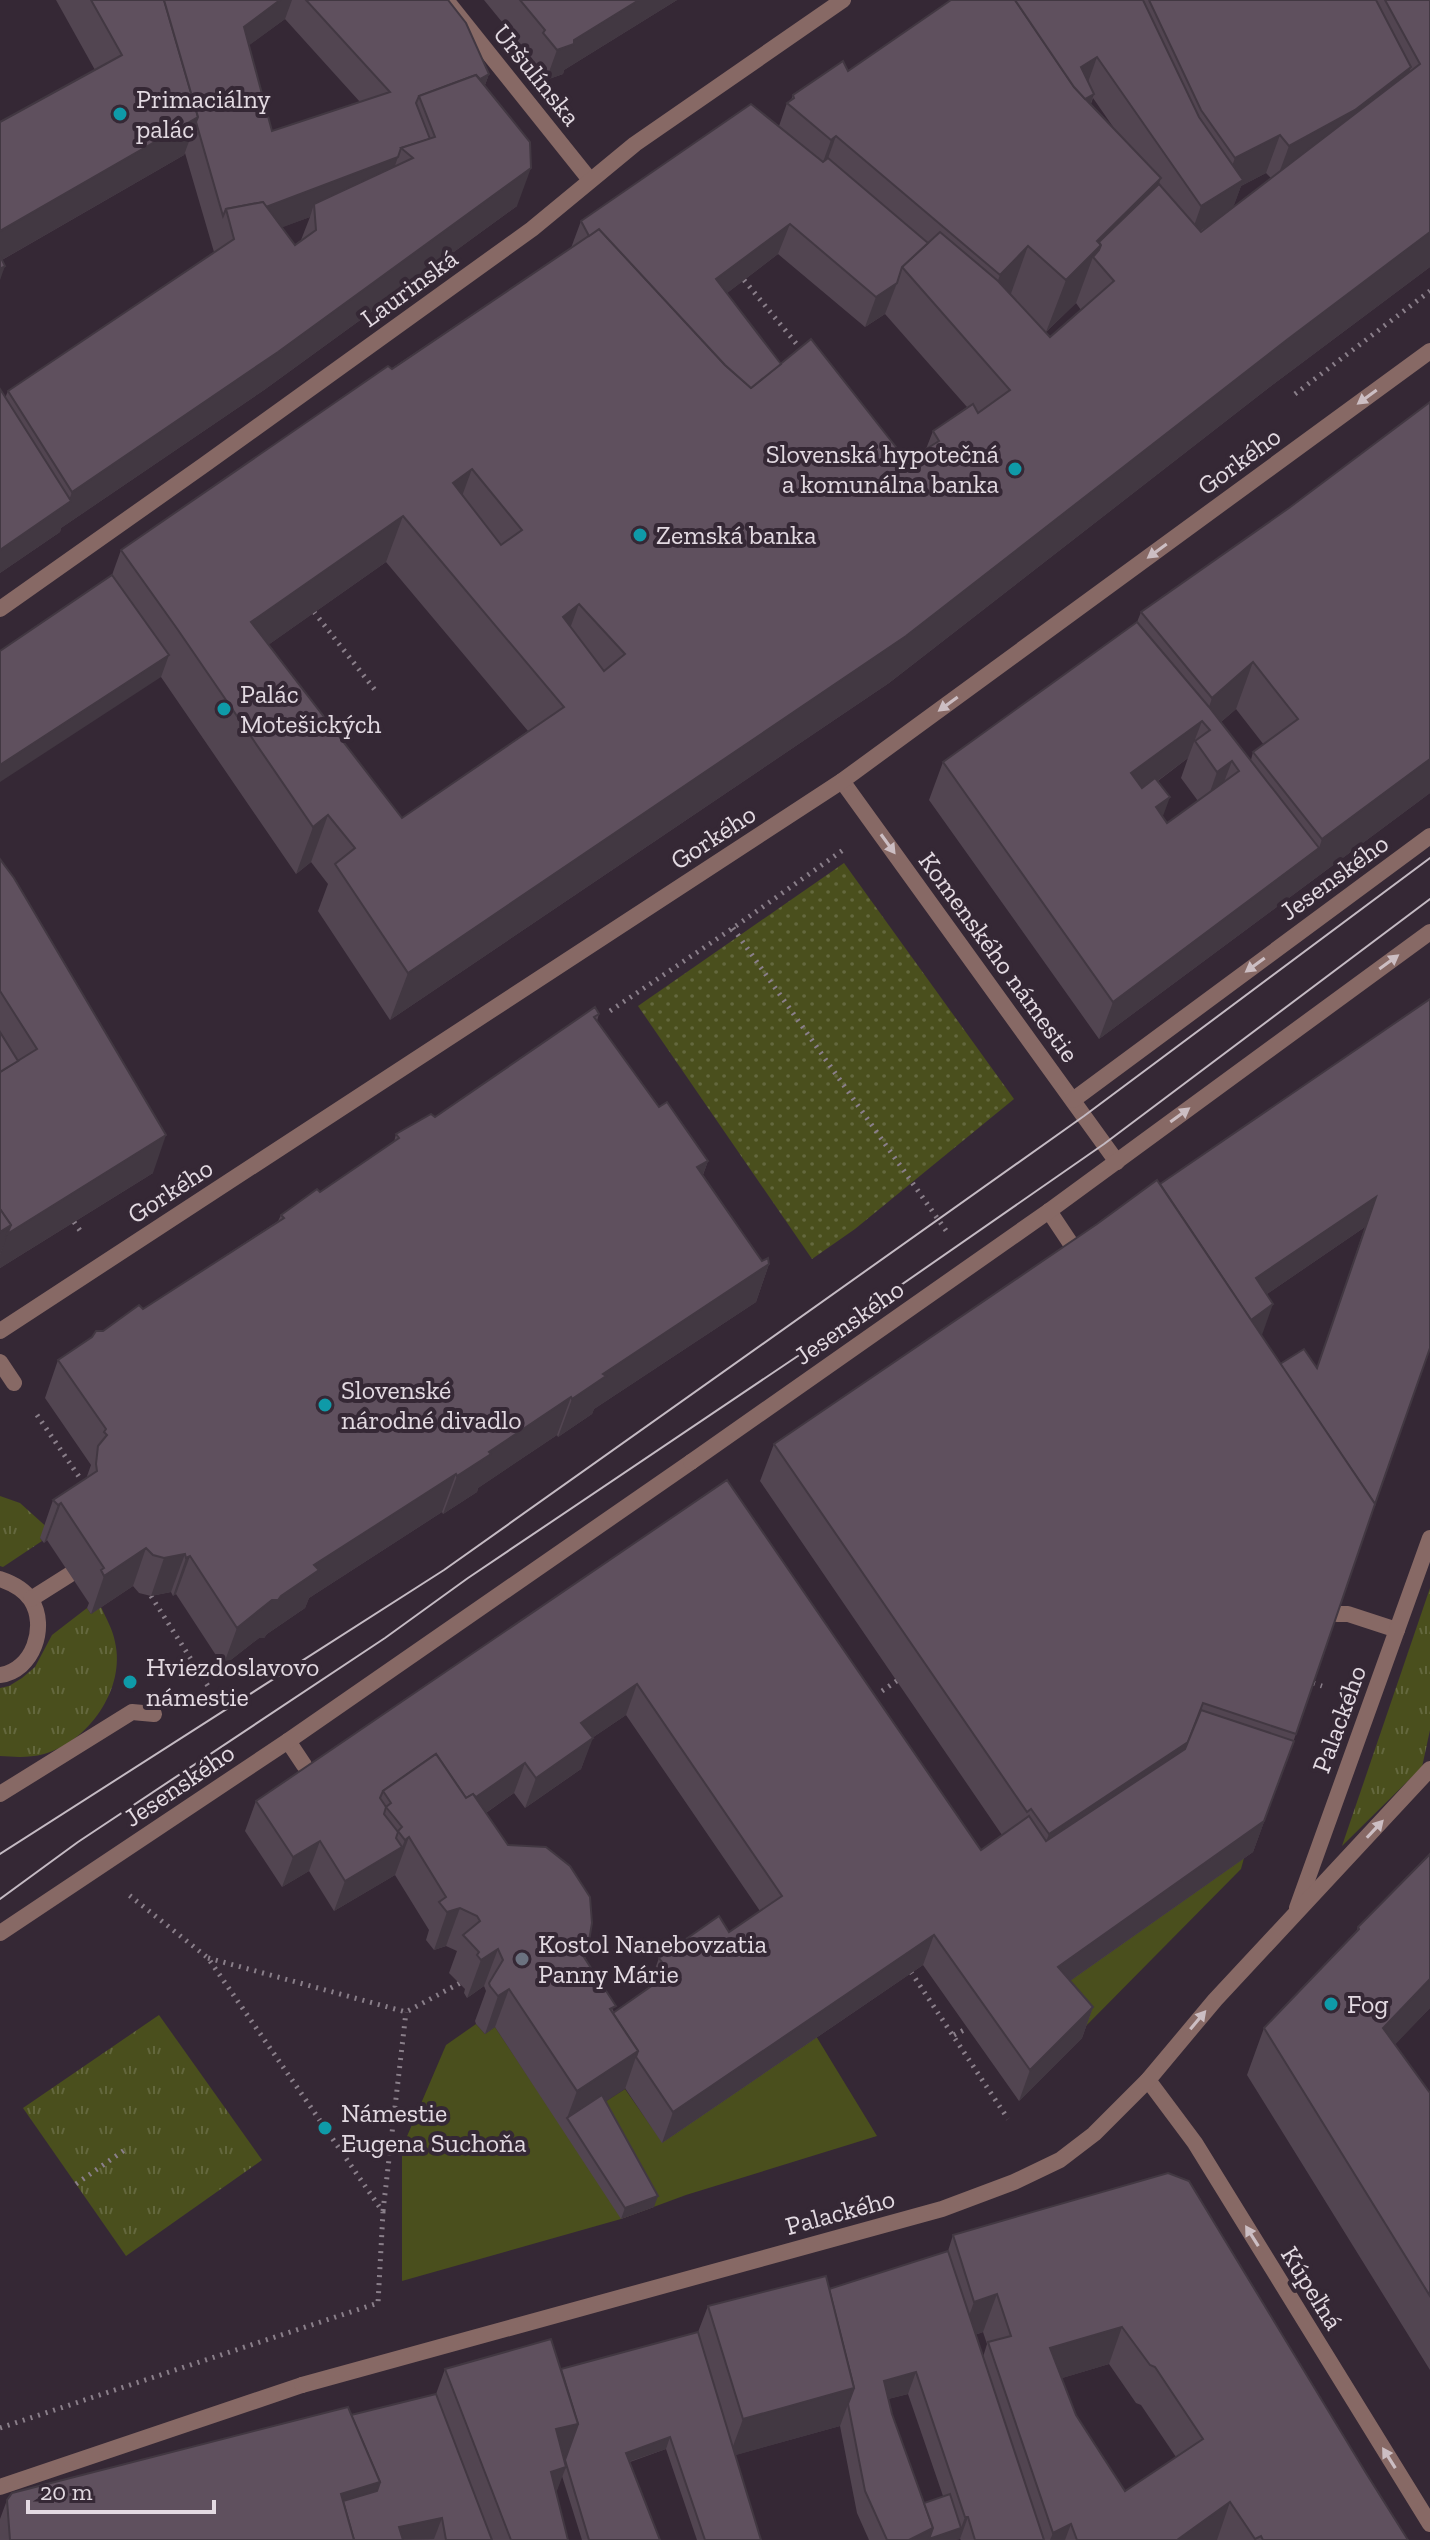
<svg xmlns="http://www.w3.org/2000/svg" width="1430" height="2540" font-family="'Zilla Slab',serif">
  <defs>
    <pattern id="grass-tufts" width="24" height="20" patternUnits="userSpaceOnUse" patternTransform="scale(2)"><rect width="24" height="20" fill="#4a4f1d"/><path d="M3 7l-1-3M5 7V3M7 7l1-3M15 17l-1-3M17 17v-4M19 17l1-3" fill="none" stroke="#64683e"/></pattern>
    <pattern id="park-dots" width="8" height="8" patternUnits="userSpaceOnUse" patternTransform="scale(2)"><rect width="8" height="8" fill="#4a4f1d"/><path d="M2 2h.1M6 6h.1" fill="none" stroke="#64683e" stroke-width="1.8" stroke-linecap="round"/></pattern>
  </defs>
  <rect width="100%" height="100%" fill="#352835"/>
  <g fill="url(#grass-tufts)">
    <polygon points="0,1496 20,1503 50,1530 40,1538 42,1541 3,1567 0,1566"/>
    <polygon points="1430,1588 1430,1730 1422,1767 1342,1846"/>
    <path d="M 101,1607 C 106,1618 113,1630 115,1642 C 126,1689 88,1742 44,1754 C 29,1758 15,1757 0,1756 L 0,1688 L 9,1686 L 22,1678 L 35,1667 L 52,1635 L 87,1608 L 91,1614 Z"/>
    <polygon points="159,2015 262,2160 126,2256 23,2108"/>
  </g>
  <polygon fill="url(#park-dots)" points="844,863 1014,1099 855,1229 812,1259 638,1006"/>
  <g fill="#4a4f1d">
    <polygon points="1244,1858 1241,1869 1078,2034 1047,1997"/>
    <polygon points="476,2024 485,2034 495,2027 563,2129 625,2089 662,2142 816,2036 877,2136 686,2195 621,2219 402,2281 402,2148 446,2045"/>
  </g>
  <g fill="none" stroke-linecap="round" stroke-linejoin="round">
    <g stroke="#8a7f8a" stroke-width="5" stroke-dasharray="2 6" stroke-linecap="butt">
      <polyline points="744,280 804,353"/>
      <polyline points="1295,394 1430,291"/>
      <polyline points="314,612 375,690"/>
      <polyline points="733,928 947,1232"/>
      <polyline points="610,1011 733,928 843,850"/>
      <polyline points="74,1222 81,1232"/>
      <polyline points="37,1415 84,1484"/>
      <polyline points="151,1596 208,1686"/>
      <polyline points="1313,1683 1322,1686"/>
      <polyline points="882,1691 901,1678"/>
      <polyline points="208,1958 406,2012 460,1983"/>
      <polyline points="911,1972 1008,2119"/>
      <polyline points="954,2035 968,2028"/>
      <polyline points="76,2184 126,2149"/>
      <polyline points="383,2211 406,2012"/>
      <polyline points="0,2428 378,2303 383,2212 208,1958 129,1895"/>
    </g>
    <g stroke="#876965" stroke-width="16">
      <polyline points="1049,1211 1081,1259"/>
      <polyline points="1337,1614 1348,1614 1397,1630"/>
    </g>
    <g stroke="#876965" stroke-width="16">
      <polyline points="446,0 590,180"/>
      <polyline points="0,609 204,465 532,229 635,144 843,0"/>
      <polyline points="0,1362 14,1383"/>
      <path d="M 0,1579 C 12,1583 24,1589 31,1600 C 48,1626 33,1671 0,1675"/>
      <polyline points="31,1599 69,1575"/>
      <polyline points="288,1741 304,1765"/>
      <polyline points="0,1794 132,1712 154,1714"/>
      <polyline points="0,1933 288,1741 691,1462"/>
      <polyline points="0,2487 302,2385"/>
    </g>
    <g stroke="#876965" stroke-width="16">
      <polyline points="842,781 1117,1162"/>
      <polyline points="1073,1100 1430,836"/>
      <polyline points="0,1331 842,781 1430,351"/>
      <polyline points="691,1462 1049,1211 1430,932"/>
      <polyline points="1297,1908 1430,1538"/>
      <polyline points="1148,2080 1195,2143 1430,2524"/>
      <polyline points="302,2385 942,2209 1014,2182 1060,2160 1094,2134 1148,2080 1215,2000 1430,1769"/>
    </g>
    <g stroke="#c4bac3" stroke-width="2">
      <polyline points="0,1854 444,1570 1084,1116 1430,858"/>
      <polyline points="0,1899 78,1842 385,1638 468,1578 829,1335 1104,1144 1430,899"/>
    </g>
  </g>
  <g fill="#524551" fill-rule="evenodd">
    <path d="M 56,0 L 448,0 L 489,74 L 485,85 L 517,206 L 264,390 L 61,528 L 60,532 L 0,573 L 0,389 L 5,398 L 8,391 L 214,252 L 185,153 L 184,155 L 2,260 L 0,280 L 0,122 L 95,70 ZM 285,19 L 360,102 L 272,131 L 249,45 ZM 310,217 L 301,240 L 295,245 L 282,227 Z"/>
    <polygon points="484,0 677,0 564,70 563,74 546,80 532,63 533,60"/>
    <path d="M 951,0 L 1430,0 L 1430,267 L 1271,386 L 889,683 L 390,1020 L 318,911 L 328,884 L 311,862 L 296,874 L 161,677 L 112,575 L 121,550 L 571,248 L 581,221 L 779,126 L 787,103 L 791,100 L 793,95 L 848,71 ZM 1093,98 L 1116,131 L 1091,104 ZM 1266,173 L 1271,178 L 1233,207 L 1241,186 ZM 778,254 L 865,327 L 885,314 L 967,407 L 933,431 L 926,449 L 907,461 L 781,364 L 727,293 ZM 1076,303 L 1081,310 L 1050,337 L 1046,332 ZM 386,562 L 528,731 L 402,818 L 268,645 Z"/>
    <path d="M 1430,402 L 1430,793 L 1099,1039 L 929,800 L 943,762 L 1137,622 L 1141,612 L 1289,508 ZM 1236,709 L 1264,745 L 1253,752 L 1251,760 L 1221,722 ZM 1188,758 L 1181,778 L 1198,801 L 1167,823 L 1162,816 L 1158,781 Z"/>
    <polygon points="0,859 153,1173 0,1268"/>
    <path d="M 1430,999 L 1375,1504 L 1296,1734 L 1253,1852 L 1070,1981 L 1093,2007 L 1082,2038 L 1019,2101 L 923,1965 L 662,2143 L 625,2088 L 605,2101 L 654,2207 L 621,2219 L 495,2027 L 485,2034 L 476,2024 L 475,2021 L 486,1991 L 484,1986 L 467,1998 L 464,1993 L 465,1989 L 449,1973 L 457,1951 L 446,1946 L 434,1950 L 426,1940 L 429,1930 L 395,1875 L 334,1911 L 309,1871 L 282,1887 L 245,1831 L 256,1801 L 727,1480 L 981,1850 L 1002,1835 L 760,1481 L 774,1444 L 1160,1184 ZM 1365,1227 L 1317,1368 L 1280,1364 L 1261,1336 L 1267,1294 ZM 626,1715 L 760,1911 L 729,1932 L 659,1958 L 648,1988 L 614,2012 L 584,1955 L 589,1941 L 508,1845 L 486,1813 L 514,1793 L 525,1808 L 581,1769 L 592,1738 Z"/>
    <polygon points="599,1014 597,1021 659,1107 708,1161 703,1175 762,1261 769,1264 756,1302 594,1409 592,1414 558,1437 557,1435 478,1488 477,1492 443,1514 442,1512 309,1598 305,1608 267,1634 264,1638 259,1638 223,1666 176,1594 173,1596 171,1592 151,1596 139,1593 133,1586 91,1614 87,1608 89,1603 47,1540 44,1543 40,1538 53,1500 86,1479 91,1465 45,1398 58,1360 103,1331 143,1309 278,1221 281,1215 320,1192 394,1142 396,1134 435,1117"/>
    <polygon points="1430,1854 1430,2008 1395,2044 1430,2093 1430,2370 1247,2075 1264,2028 1356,1932 1358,1927"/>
    <path d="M 1168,2173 L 1366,2473 L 1408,2540 L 961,2540 L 960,2539 L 954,2540 L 869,2540 L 857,2513 L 840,2426 L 735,2455 L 761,2540 L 697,2540 L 666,2449 L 630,2462 L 660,2540 L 582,2540 L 562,2476 L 556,2492 L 568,2540 L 0,2540 L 0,2519 L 7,2500 L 436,2394 L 445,2369 L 561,2369 L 698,2332 L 708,2306 L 829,2289 L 948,2251 L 953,2235 ZM 983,2332 L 987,2344 L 983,2357 L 975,2335 ZM 1109,2364 L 1136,2403 L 1141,2405 L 1176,2457 L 1125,2491 L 1076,2415 L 1062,2378 ZM 908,2394 L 943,2496 L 924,2503 L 892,2414 L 888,2399 Z"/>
  </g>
  <g fill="#423842">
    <polygon points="280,0 292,0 285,19 233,57 244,27"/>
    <polygon points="639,0 677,0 564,70 563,74 546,80 557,50"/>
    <polygon points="1097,57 1086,88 1081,67"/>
    <polygon points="1411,67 1397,105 1275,184 1289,146"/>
    <polygon points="489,74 478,104 474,82"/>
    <polygon points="1094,94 1083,124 1066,109"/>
    <polygon points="198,117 184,155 0,261 0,231"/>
    <polygon points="1280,135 1266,173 1241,186 1232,211 1190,237 1201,206 1222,193 1235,158"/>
    <polygon points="836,136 817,189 812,192 831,140"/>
    <polygon points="398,157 388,186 314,204 310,217 249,240 234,239 228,215"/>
    <polygon points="531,168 517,206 264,390 61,528 60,532 0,573 0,550 68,503 72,492"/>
    <polygon points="1161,178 1141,231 1093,257 1076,303 1046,332 1066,280 1097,241"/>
    <polygon points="790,224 778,254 705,310 716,279"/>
    <polygon points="1430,232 1430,267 1271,386 889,683 390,1020 408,973 1288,339"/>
    <polygon points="1028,246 1009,299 981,327 1000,275"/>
    <polygon points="5,266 0,280 0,269"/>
    <polygon points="897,283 885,314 865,327 876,297"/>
    <polygon points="472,469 455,515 453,483"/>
    <polygon points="403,516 386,562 234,669 251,622"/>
    <polygon points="579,604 562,650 563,617"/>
    <polygon points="169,655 161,677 0,782 0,765"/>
    <polygon points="1253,662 1236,709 1208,733 1210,730 1204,722 1212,698"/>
    <polygon points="1202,721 1188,758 1117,811 1131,773"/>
    <polygon points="1430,759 1430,793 1099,1039 1113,1002 1319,848 1322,839"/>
    <polygon points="1232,761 1218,798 1204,809 1217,772"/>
    <polygon points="1170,797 1156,835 1156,807"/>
    <polygon points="328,815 311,862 296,874 313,827"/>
    <polygon points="166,1135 153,1173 0,1268 0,1255 7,1234"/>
    <polygon points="708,1161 694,1198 697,1167"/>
    <polygon points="1376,1197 1365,1227 1245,1309 1256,1278"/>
    <polygon points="11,1225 0,1255 0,1232"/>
    <polygon points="769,1264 756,1302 594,1409 592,1414 558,1437 572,1399 603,1374"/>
    <polygon points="1273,1304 1262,1335 1235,1354 1246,1323"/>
    <polygon points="571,1397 557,1435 478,1488 477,1492 443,1514 457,1476 489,1452"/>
    <polygon points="456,1474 442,1512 309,1598 305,1608 267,1634 264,1638 259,1638 223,1666 237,1628 272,1600 281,1596 314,1565"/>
    <polygon points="61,1503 47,1540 44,1543 58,1505"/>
    <polygon points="146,1548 133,1586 91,1614 104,1576"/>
    <polygon points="185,1554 171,1592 151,1596 164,1558"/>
    <polygon points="190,1556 176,1594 173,1596 186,1558"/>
    <polygon points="637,1684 626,1715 570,1753 581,1723"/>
    <polygon points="593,1738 581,1769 525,1808 536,1778"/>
    <polygon points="1189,1740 1174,1779 1035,1872 1049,1834"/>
    <polygon points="1294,1741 1253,1852 1047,1997 1058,1967"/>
    <polygon points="525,1763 514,1793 453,1836 464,1805"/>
    <polygon points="409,1837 395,1875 334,1911 345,1881 402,1847 405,1840"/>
    <polygon points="320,1841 309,1871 282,1887 293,1857"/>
    <polygon points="460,1908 446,1946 434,1950 447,1912"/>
    <polygon points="934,1935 923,1965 662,2143 673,2112"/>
    <polygon points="589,1941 575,1978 580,1951"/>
    <polygon points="498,1949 484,1986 467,1998 481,1960"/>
    <polygon points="1430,1979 1430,2008 1366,2075 1383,2028"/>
    <polygon points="509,1989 495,2027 485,2034 498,1996"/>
    <polygon points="1093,2007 1082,2038 1019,2101 1030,2070"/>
    <polygon points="638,2051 625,2089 571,2124 567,2118 577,2091"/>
    <polygon points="658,2196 654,2207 621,2219 625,2208"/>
    <polygon points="997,2294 983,2332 960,2340 974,2302"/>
    <polygon points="1122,2327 1109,2364 1036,2386 1050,2348"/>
    <polygon points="916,2372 908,2394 876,2402 884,2381"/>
    <polygon points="854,2388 840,2426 729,2457 743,2419"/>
    <polygon points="578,2424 566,2467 548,2514 534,2519 556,2429"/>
    <polygon points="670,2437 666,2449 622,2464 626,2453"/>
    <polygon points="380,2482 369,2513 338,2502 341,2494"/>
    <polygon points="1230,2502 1217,2540 1177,2540"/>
    <polygon points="965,2517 968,2517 960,2539 954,2540 909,2540 933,2528 961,2528"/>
    <polygon points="442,2518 434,2539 394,2540 399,2527"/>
    <polygon points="1071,2524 1065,2540 1050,2540 1053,2533"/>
  </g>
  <g fill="#5f505e" stroke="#423842" stroke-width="2" fill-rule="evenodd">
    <polygon points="91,0 164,0 198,117 0,231 0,122 122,55"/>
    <polygon points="164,0 280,0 244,27 272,131 390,92 306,0 448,0 466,23 489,74 480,79 476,75 419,96 416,103 430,139 401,148 398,157 266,207 263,202 226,209 223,216 196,122 198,117"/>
    <polygon points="520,0 639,0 574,40 574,44 557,50 543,33 545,30"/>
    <polygon points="951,0 1015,0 1074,87 1161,178 1097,241 1101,245 1066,280 1028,246 1000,275 836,136 831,140 787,103 794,98 793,95 843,61 848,71"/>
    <polygon points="1015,0 1143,0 1199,117 1243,180 1201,206 1097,57 1081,67 1094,94 1085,99 1074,87"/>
    <polygon points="1149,0 1376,0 1411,67 1355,110 1289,146 1280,135 1235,158 1201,110"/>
    <path d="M 1385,0 L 1430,0 L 1430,232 L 1288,339 L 906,636 L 408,973 L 335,864 L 355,848 L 328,815 L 313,827 L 178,630 L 121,550 L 388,366 L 392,369 L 599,229 L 725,365 L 751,388 L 811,339 L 907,461 L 939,441 L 933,431 L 973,404 L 978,413 L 1010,390 L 902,267 L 940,232 L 998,281 L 1050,337 L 1114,281 L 1093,257 L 1099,250 L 1101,245 L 1099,242 L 1159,184 L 1201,232 L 1420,64 ZM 472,469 L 522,530 L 501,545 L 453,483 ZM 403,516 L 564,707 L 402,818 L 251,622 ZM 579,604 L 625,654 L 604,671 L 563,617 Z"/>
    <polygon points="476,75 530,142 531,168 278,352 72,492 8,391 234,239 226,209 263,202 295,245 316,230 314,204 413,158 401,148 435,137 419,96"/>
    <polygon points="751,104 823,162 828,158 928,243 902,267 897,283 876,297 790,224 716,279 781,364 751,388 725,365 599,229 589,236 581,221"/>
    <polygon points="0,256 5,266 0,269"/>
    <polygon points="0,389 71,501 0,550"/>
    <polygon points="1430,402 1430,759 1322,839 1253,752 1298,719 1253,662 1212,698 1141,612 1289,508"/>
    <polygon points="112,575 169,655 0,765 0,651"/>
    <path d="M 1137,622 L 1209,707 L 1319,848 L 1113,1002 L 943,762 ZM 1202,721 L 1210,730 L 1195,741 L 1217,772 L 1232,761 L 1239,771 L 1167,823 L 1156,807 L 1170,797 L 1155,778 L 1142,788 L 1131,773 Z"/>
    <polygon points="0,859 14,878 166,1135 7,1234 11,1225 0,1209 0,1072 37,1049 0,991"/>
    <polygon points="1430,999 1430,1348 1375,1504 1280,1364 1304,1349 1317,1368 1376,1197 1256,1278 1273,1304 1251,1320 1160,1184"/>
    <polygon points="595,1007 599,1014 594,1017 659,1107 667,1102 708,1161 697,1167 762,1261 768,1258 769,1264 603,1374 606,1376 572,1399 571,1397 489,1452 491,1454 457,1476 456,1474 314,1565 319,1570 281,1596 278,1600 272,1600 237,1628 190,1556 186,1558 185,1554 164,1558 153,1555 146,1548 104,1576 101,1570 104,1568 61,1503 58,1505 53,1500 97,1471 96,1464 98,1446 107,1435 104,1432 106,1429 58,1360 92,1337 96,1331 103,1331 139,1305 143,1309 284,1218 281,1215 317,1189 320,1192 399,1138 396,1134 431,1114 435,1117"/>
    <polygon points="0,1032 18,1061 0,1072"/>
    <polygon points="1157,1180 1375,1504 1296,1734 1203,1703 1188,1742 1049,1834 1031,1809 1027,1812 774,1444 1097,1224"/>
    <polygon points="0,1209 11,1225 0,1232"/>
    <polygon points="727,1480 981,1850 1029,1816 1046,1841 1185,1749 1201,1710 1294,1741 1264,1821 1058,1967 1093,2007 1030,2070 934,1935 673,2112 636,2057 638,2051 613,2013 670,1973 659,1958 719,1916 729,1932 782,1896 637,1684 581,1723 593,1738 536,1778 525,1763 476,1797 473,1794 466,1798 436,1754 383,1791 380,1798 386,1807 384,1814 398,1832 396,1838 402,1847 345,1881 320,1841 293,1857 256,1801"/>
    <polygon points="436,1754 466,1798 473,1794 508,1845 546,1847 570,1866 590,1897 592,1923 589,1941 580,1951 616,2006 610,2009 638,2051 577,2091 509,1989 498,1996 490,1986 489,1983 503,1960 498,1949 481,1960 477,1955 479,1952 463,1935 480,1921 477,1916 460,1908 447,1912 439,1902 446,1897 409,1837 405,1840 398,1831 402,1827 386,1807 391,1803 383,1791"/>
    <polygon points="1430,1854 1430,1979 1383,2028 1430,2093 1430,2296 1264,2028 1359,1929 1358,1927"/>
    <polygon points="602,2095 658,2196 625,2208 567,2118"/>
    <path d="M 1168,2173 L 1189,2181 L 1366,2473 L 1408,2540 L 1263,2540 L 1261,2536 L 1255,2539 L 1230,2502 L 1177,2540 L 1077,2540 L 1071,2524 L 1053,2533 L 988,2342 L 1011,2336 L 997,2294 L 974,2302 L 953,2235 ZM 1122,2327 L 1150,2365 L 1155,2367 L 1203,2439 L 1125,2491 L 1076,2415 L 1050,2348 Z"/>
    <polygon points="948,2251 1044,2540 975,2540 968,2517 965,2517 916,2372 884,2381 892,2414 933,2528 909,2540 887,2540 865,2491 848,2404 854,2388 829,2289"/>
    <polygon points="826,2276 854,2388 743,2419 708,2306"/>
    <polygon points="698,2332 761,2540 705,2540 670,2437 626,2453 660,2540 589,2540 565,2460 578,2424 561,2369"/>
    <polygon points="551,2339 578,2424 556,2429 566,2467 551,2472 568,2540 511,2540 445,2369"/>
    <polygon points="436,2394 492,2540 446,2540 442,2518 399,2527 403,2540 354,2540 343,2501 377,2491 380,2482 351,2415"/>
    <polygon points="348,2407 380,2482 341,2494 354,2540 10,2540 7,2500 12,2493"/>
    <polygon points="950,2494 961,2528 929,2539 933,2528 924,2503"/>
  </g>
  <defs><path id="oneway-solid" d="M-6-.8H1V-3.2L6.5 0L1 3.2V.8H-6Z" transform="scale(2)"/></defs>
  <g fill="#ccbec3">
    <use href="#oneway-solid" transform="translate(1367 397) rotate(144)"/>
    <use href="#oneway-solid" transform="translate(1157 551) rotate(144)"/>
    <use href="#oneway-solid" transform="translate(948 704) rotate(144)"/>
    <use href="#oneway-solid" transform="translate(888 844) rotate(54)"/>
    <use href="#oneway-solid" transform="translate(1389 962) rotate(-36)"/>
    <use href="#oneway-solid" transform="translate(1255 965) rotate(144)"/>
    <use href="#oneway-solid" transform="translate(1180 1115) rotate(-36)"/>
    <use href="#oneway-solid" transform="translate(1375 1829) rotate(-47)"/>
    <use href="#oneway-solid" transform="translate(1198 2020) rotate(-50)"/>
    <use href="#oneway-solid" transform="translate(1252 2236) rotate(-122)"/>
    <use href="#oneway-solid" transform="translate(1389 2458) rotate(-122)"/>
  </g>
  <g fill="#0f9aa8" stroke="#352835" stroke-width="3">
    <circle cx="120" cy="114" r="8"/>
    <circle cx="1015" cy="469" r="8"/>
    <circle cx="640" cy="535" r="8"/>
    <circle cx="224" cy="709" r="8"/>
    <circle cx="325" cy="1405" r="8"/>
    <circle cx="130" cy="1682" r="8"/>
    <circle cx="1331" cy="2004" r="8"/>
    <circle cx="325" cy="2128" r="8"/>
  </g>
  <circle fill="#6b7280" stroke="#352835" stroke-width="3" cx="522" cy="1959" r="8"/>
  <g text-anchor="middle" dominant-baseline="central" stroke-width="8" stroke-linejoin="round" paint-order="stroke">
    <g font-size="26" fill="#e3dae2" stroke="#352835">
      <text transform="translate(537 75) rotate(51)">Uršulínska</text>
      <text transform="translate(409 288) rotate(-36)">Laurinská</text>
      <text transform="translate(1239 461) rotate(-36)">Gorkého</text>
      <text transform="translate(713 837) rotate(-33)">Gorkého</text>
      <text transform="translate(1334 877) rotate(-36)">Jesenského</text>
      <text transform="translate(999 957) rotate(54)">Komenského námestie</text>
      <text transform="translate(170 1191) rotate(-33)">Gorkého</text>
      <text transform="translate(849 1322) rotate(-35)">Jesenského</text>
      <text transform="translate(1339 1719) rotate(-70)">Palackého</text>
      <text transform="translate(179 1785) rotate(-34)">Jesenského</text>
      <text transform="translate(840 2212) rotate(-15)">Palackého</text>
      <text transform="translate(1312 2288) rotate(58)">Kúpeľná</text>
    </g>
    <g font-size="26" fill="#e3dae2" stroke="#352835" text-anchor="start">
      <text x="136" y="99">Primaciálny<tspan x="136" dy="30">palác</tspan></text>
      <text x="999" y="454" text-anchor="end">Slovenská hypotečná<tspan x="999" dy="30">a komunálna banka</tspan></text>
      <text x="656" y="535">Zemská banka</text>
      <text x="240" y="694">Palác<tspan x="240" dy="30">Motešických</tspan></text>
      <text x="341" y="1390">Slovenské<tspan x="341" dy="30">národné divadlo</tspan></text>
      <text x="146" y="1667">Hviezdoslavovo<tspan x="146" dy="30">námestie</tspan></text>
      <text x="538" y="1944">Kostol Nanebovzatia<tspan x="538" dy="30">Panny Márie</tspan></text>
      <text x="1347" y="2004">Fog</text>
      <text x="341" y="2113">Námestie<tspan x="341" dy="30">Eugena Suchoňa</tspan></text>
    </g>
  </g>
  <path d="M28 2500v12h186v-12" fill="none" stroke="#e3dae2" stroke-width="4"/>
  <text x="40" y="2500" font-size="24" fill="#e3dae2" stroke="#352835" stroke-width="6" paint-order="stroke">20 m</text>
</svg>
